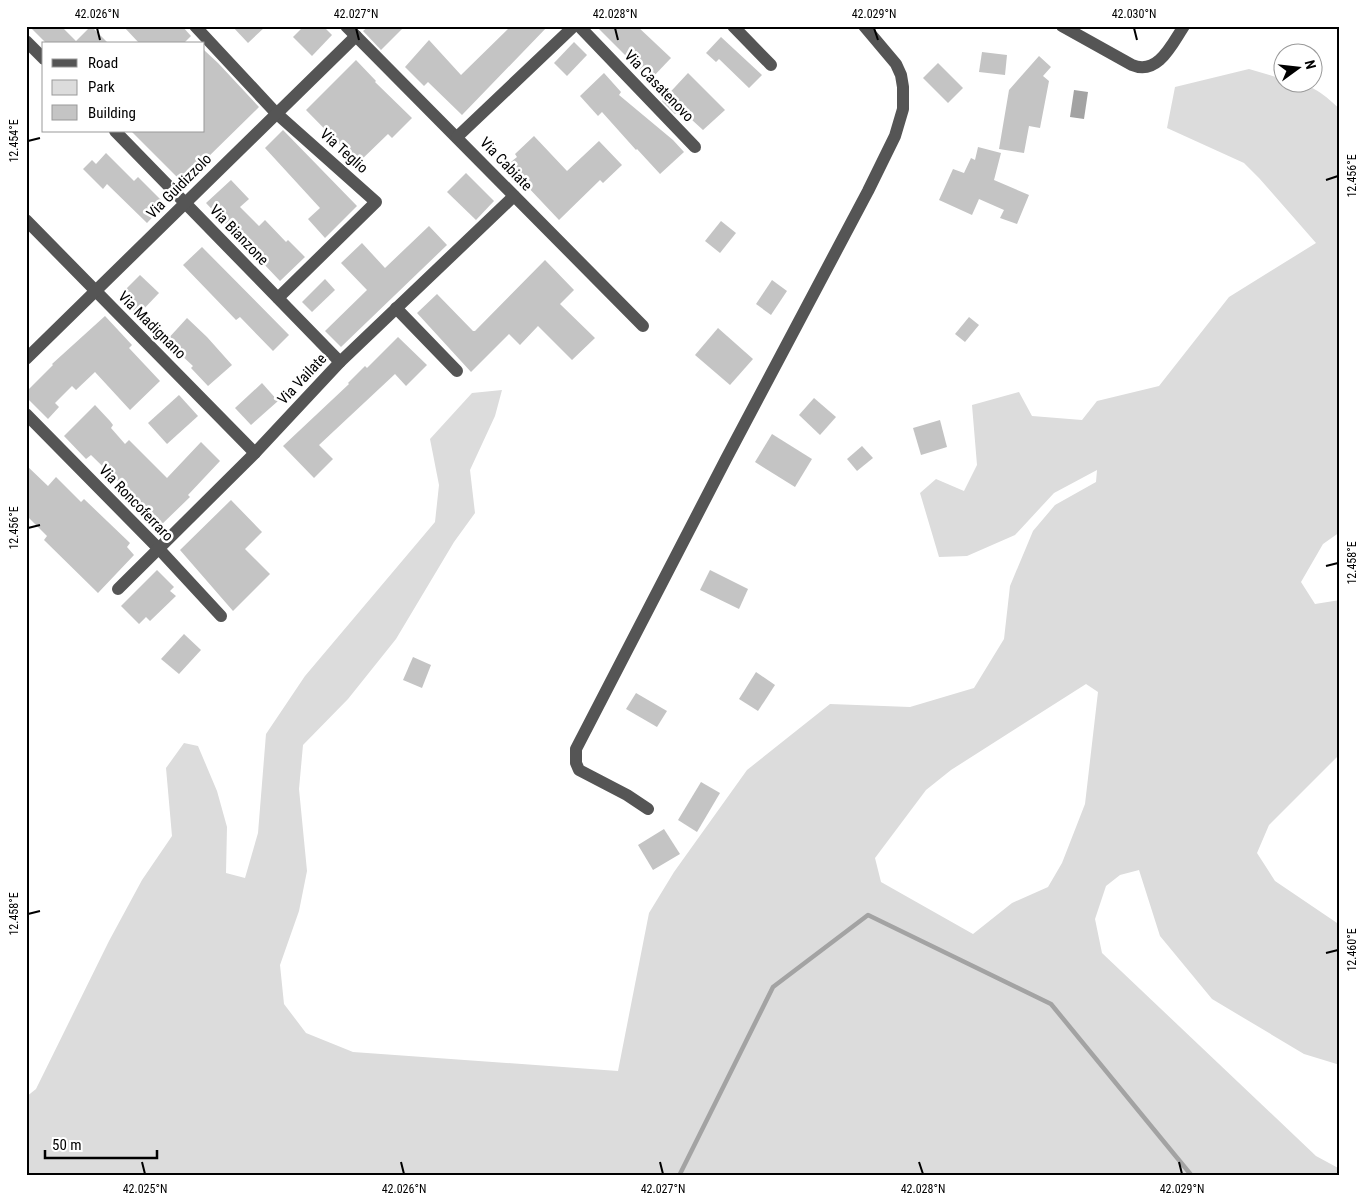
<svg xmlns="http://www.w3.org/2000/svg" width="1366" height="1202" font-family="'Roboto Condensed',sans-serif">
  <rect width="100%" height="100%" fill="#fff"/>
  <path fill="#dcdcdc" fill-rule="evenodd" d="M 1249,69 L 1283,79 L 1284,82 C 1310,82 1321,92 1340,109 L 1340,532 L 1323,544 L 1301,582 L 1315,604 L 1340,600 L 1340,754 L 1269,825 L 1257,853 L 1275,881 L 1340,925 L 1340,1065 L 1304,1054 L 1212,999 L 1160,936 L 1139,870 L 1120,875 L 1106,886 L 1095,919 L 1102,953 L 1316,1156 L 1340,1169 L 1340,1176 L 26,1176 L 26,1097 L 36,1089 L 109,941 L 142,880 L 172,836 L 166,768 L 184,743 L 198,746 L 217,791 L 227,827 L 226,873 L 245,878 L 258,833 L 266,734 L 305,676 L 435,522 L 439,485 L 430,439 L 472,393 L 502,390 L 495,416 L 470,470 L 475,513 L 454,542 L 396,639 L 348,699 L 303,745 L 299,789 L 307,871 L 299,911 L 280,965 L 284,1004 L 306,1033 L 353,1052 L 618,1071 L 649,913 L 674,872 L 747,770 L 830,704 L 910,707 L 974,688 L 1004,639 L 1010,586 L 1033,531 L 1055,505 L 1096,482 L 1097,470 L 1054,493 L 1015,535 L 967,556 L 939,557 L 920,493 L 936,479 L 964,491 L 977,465 L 972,405 L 1019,392 L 1032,416 L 1082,420 L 1097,401 L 1159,386 L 1229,297 L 1316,243 L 1259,178 L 1244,163 L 1167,128 L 1175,87 ZM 1086,684 L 1098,692 L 1085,804 L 1062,863 L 1048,887 L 1012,903 L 973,934 L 881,882 L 875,858 L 926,790 L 951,770 Z"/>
  <polygon fill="#a3a3a3" points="1074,90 1088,92 1084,119 1070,117"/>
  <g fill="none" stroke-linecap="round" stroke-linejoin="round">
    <polyline stroke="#a3a3a3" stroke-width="4.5" points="679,1176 773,987 868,915 1051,1004 1192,1176"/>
  </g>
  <g fill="#c4c4c4">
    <polygon points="29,26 61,26 76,41 91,26 109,44 47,44"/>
    <polygon points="123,26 182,26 191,36 183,44 140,44"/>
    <polygon points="232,26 266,26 248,43"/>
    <polygon points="304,26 323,26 332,35 312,56 293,37"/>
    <polygon points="369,26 405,26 381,50 363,31"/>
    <polygon points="511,26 548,26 462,115 428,82 424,86 405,67 429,40 461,75"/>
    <polygon points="596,26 637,26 671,58 650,80"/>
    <polygon points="721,37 762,75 749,88 719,59 716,62 706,53"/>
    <polygon points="574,42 587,55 567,76 554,63"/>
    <polygon points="204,50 218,63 259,107 203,162 204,164 184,184 131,131 204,131"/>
    <polygon points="982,52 1007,55 1005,75 979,72"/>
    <polygon points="1039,56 1051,67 1043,76 1049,81 1040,128 1029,126 1024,153 999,149 1009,90"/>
    <polygon points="356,60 376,81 375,82 412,118 392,138 388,134 358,163 306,110"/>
    <polygon points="938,63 963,88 948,103 923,78"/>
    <polygon points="604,73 621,92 619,95 673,140 684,152 660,174 637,149 636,150 602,112 598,116 580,96"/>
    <polygon points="688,73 725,110 703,130 680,109 675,114 662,101"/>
    <polygon points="283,130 357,206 325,238 308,219 320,208 265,148"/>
    <polygon points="534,136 567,171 599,141 622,165 603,183 600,180 559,220 507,165 517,157 515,154"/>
    <polygon points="978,147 1001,153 994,180 1029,195 1017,224 1000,218 1004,210 979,199 972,215 939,200 953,169 964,173 971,158 975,160"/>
    <polygon points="106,153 134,181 138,177 165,204 147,223 107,184 103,189 83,169 92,160 96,164"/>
    <polygon points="466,173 494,201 476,220 447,192"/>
    <polygon points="231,180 249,199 240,207 259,226 265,220 286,242 288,240 305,257 280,281 206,203"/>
    <polygon points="721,221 736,233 720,253 705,241"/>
    <polygon points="429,226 447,245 341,347 325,331 367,290 341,263 362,243 385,268"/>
    <polygon points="202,247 289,335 273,351 240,317 236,320 183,265"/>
    <polygon points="545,260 574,290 560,304 595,338 572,360 538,326 520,345 509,334 471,372 417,313 437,294 473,331 475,331"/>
    <polygon points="140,275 159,293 138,315 119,296"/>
    <polygon points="325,279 335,290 312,312 302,302"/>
    <polygon points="772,280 787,291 771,315 756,304"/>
    <polygon points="105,316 132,345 129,348 160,381 130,410 95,372 76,390 72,386 55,403 59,407 48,419 26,397 26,392 53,365 52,364"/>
    <polygon points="969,317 979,325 965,342 955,334"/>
    <polygon points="187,318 207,337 232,365 208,386 191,368 193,366 166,341"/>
    <polygon points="718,328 753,359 730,385 695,355"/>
    <polygon points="398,337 427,365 406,386 395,374 319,445 333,459 314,478 283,446 349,384 348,383 365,366 367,368"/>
    <polygon points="262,383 278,401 251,425 235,408"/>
    <polygon points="179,395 198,416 167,444 148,423"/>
    <polygon points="814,398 836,417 820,435 799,415"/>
    <polygon points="95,405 110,421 113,425 111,428 125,444 129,440 167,478 201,442 220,461 188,495 190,497 159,527 142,508 143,506 91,455 86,459 64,436"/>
    <polygon points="940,420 947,447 921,455 913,428"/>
    <polygon points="772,434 812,459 795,487 755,462"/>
    <polygon points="862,446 873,458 857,471 847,459"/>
    <polygon points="26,465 48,486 56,477 81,502 84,499 130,543 127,547 134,555 98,593 44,540 47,536 26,515"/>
    <polygon points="231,500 262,532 245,549 270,574 233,611 180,550"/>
    <polygon points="157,570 174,587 170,591 176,596 150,621 146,617 139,624 121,606"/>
    <polygon points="710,570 748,589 739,609 700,590"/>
    <polygon points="184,634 201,650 179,674 161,659"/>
    <polygon points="413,657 431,665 422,688 403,680"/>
    <polygon points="756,672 775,685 758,711 739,699"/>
    <polygon points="636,693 667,711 657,727 626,709"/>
    <polygon points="701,782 720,793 697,832 678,820"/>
    <polygon points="664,829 680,854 653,870 638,845"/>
  </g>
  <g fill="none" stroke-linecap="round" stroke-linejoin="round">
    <g stroke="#555" stroke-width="12">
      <polyline points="195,26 276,113 376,202 278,298"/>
      <polyline points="346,26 643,326"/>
      <polyline points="579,26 695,147"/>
      <polyline points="733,26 771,65"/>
      <path d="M 1062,26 L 1132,65 C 1158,76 1172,44 1184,26"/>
      <polyline points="26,41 44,59"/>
      <polyline points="115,131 340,362"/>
      <polyline points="457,137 574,26"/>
      <polyline points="26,220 255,453"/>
      <polyline points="396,308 457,371"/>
      <polyline points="26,359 356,36"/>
      <polyline points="26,414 159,549 221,616"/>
      <polyline points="118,589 255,453 340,362 514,196"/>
      <polyline points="648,809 627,795 579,770 576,763 576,749 726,459 868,191 895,136 903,109 903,87 901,75 896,64 864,26"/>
    </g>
  </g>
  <path fill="none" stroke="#000" stroke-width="2" d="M 97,28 L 100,40M 356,28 L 359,40M 615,28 L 618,40M 874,28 L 878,40M 1134,28 L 1137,40M 28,141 L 40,138M 1326,180 L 1338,176M 28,528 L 40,525M 1326,566 L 1338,563M 28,914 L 40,911M 1326,953 L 1338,950M 142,1162 L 145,1174M 401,1162 L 404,1174M 660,1162 L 663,1174M 919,1162 L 923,1174M 1179,1162 L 1182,1174"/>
  <g text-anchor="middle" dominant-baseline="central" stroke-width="5" stroke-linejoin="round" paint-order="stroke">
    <g font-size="15" fill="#000" stroke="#fff">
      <text transform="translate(659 86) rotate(46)">Via Casatenovo</text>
      <text transform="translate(344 151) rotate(42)">Via Teglio</text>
      <text transform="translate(506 164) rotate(46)">Via Cabiate</text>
      <text transform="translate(179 186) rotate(-45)">Via Guidizzolo</text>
      <text transform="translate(239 235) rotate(46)">Via Bianzone</text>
      <text transform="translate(152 325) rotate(45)">Via Madignano</text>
      <text transform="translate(302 379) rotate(-47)">Via Vailate</text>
      <text transform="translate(136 503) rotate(46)">Via Roncoferraro</text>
    </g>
  </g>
  <rect width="1366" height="1202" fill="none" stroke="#ffffff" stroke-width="55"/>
  <rect x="42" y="42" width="162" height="90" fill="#ffffff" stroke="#999999"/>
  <rect x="52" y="59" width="25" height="8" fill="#555555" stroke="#999999"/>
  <text x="88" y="68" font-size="15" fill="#000000">Road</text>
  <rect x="52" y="80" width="25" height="15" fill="#dcdcdc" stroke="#999999"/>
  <text x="88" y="92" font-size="15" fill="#000000">Park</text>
  <rect x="52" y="105" width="25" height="15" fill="#c4c4c4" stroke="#999999"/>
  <text x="88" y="118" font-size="15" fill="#000000">Building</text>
  <g transform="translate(1298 68) rotate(75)"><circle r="24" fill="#ffffff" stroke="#999999"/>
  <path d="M0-4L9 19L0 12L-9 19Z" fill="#000000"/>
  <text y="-8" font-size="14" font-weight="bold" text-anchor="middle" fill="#000000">N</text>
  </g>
  <path d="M45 1150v8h112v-8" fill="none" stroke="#000000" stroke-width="2.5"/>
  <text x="52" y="1150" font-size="15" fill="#000000" stroke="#ffffff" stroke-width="4" paint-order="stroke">50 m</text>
  <rect x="28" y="28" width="1310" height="1146" fill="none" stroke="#000" stroke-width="2"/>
  <g font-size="12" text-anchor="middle" fill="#000">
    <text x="97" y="18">42.026°N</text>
    <text x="356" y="18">42.027°N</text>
    <text x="615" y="18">42.028°N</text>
    <text x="874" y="18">42.029°N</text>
    <text x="1134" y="18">42.030°N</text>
    <text transform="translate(14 141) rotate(-90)" y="4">12.454°E</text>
    <text transform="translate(1352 176) rotate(-90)" y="4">12.456°E</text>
    <text transform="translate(14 528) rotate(-90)" y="4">12.456°E</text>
    <text transform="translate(1352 563) rotate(-90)" y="4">12.458°E</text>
    <text transform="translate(14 914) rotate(-90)" y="4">12.458°E</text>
    <text transform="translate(1352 950) rotate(-90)" y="4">12.460°E</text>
    <text x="145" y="1193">42.025°N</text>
    <text x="404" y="1193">42.026°N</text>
    <text x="663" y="1193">42.027°N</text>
    <text x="923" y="1193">42.028°N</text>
    <text x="1182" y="1193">42.029°N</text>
  </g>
</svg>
